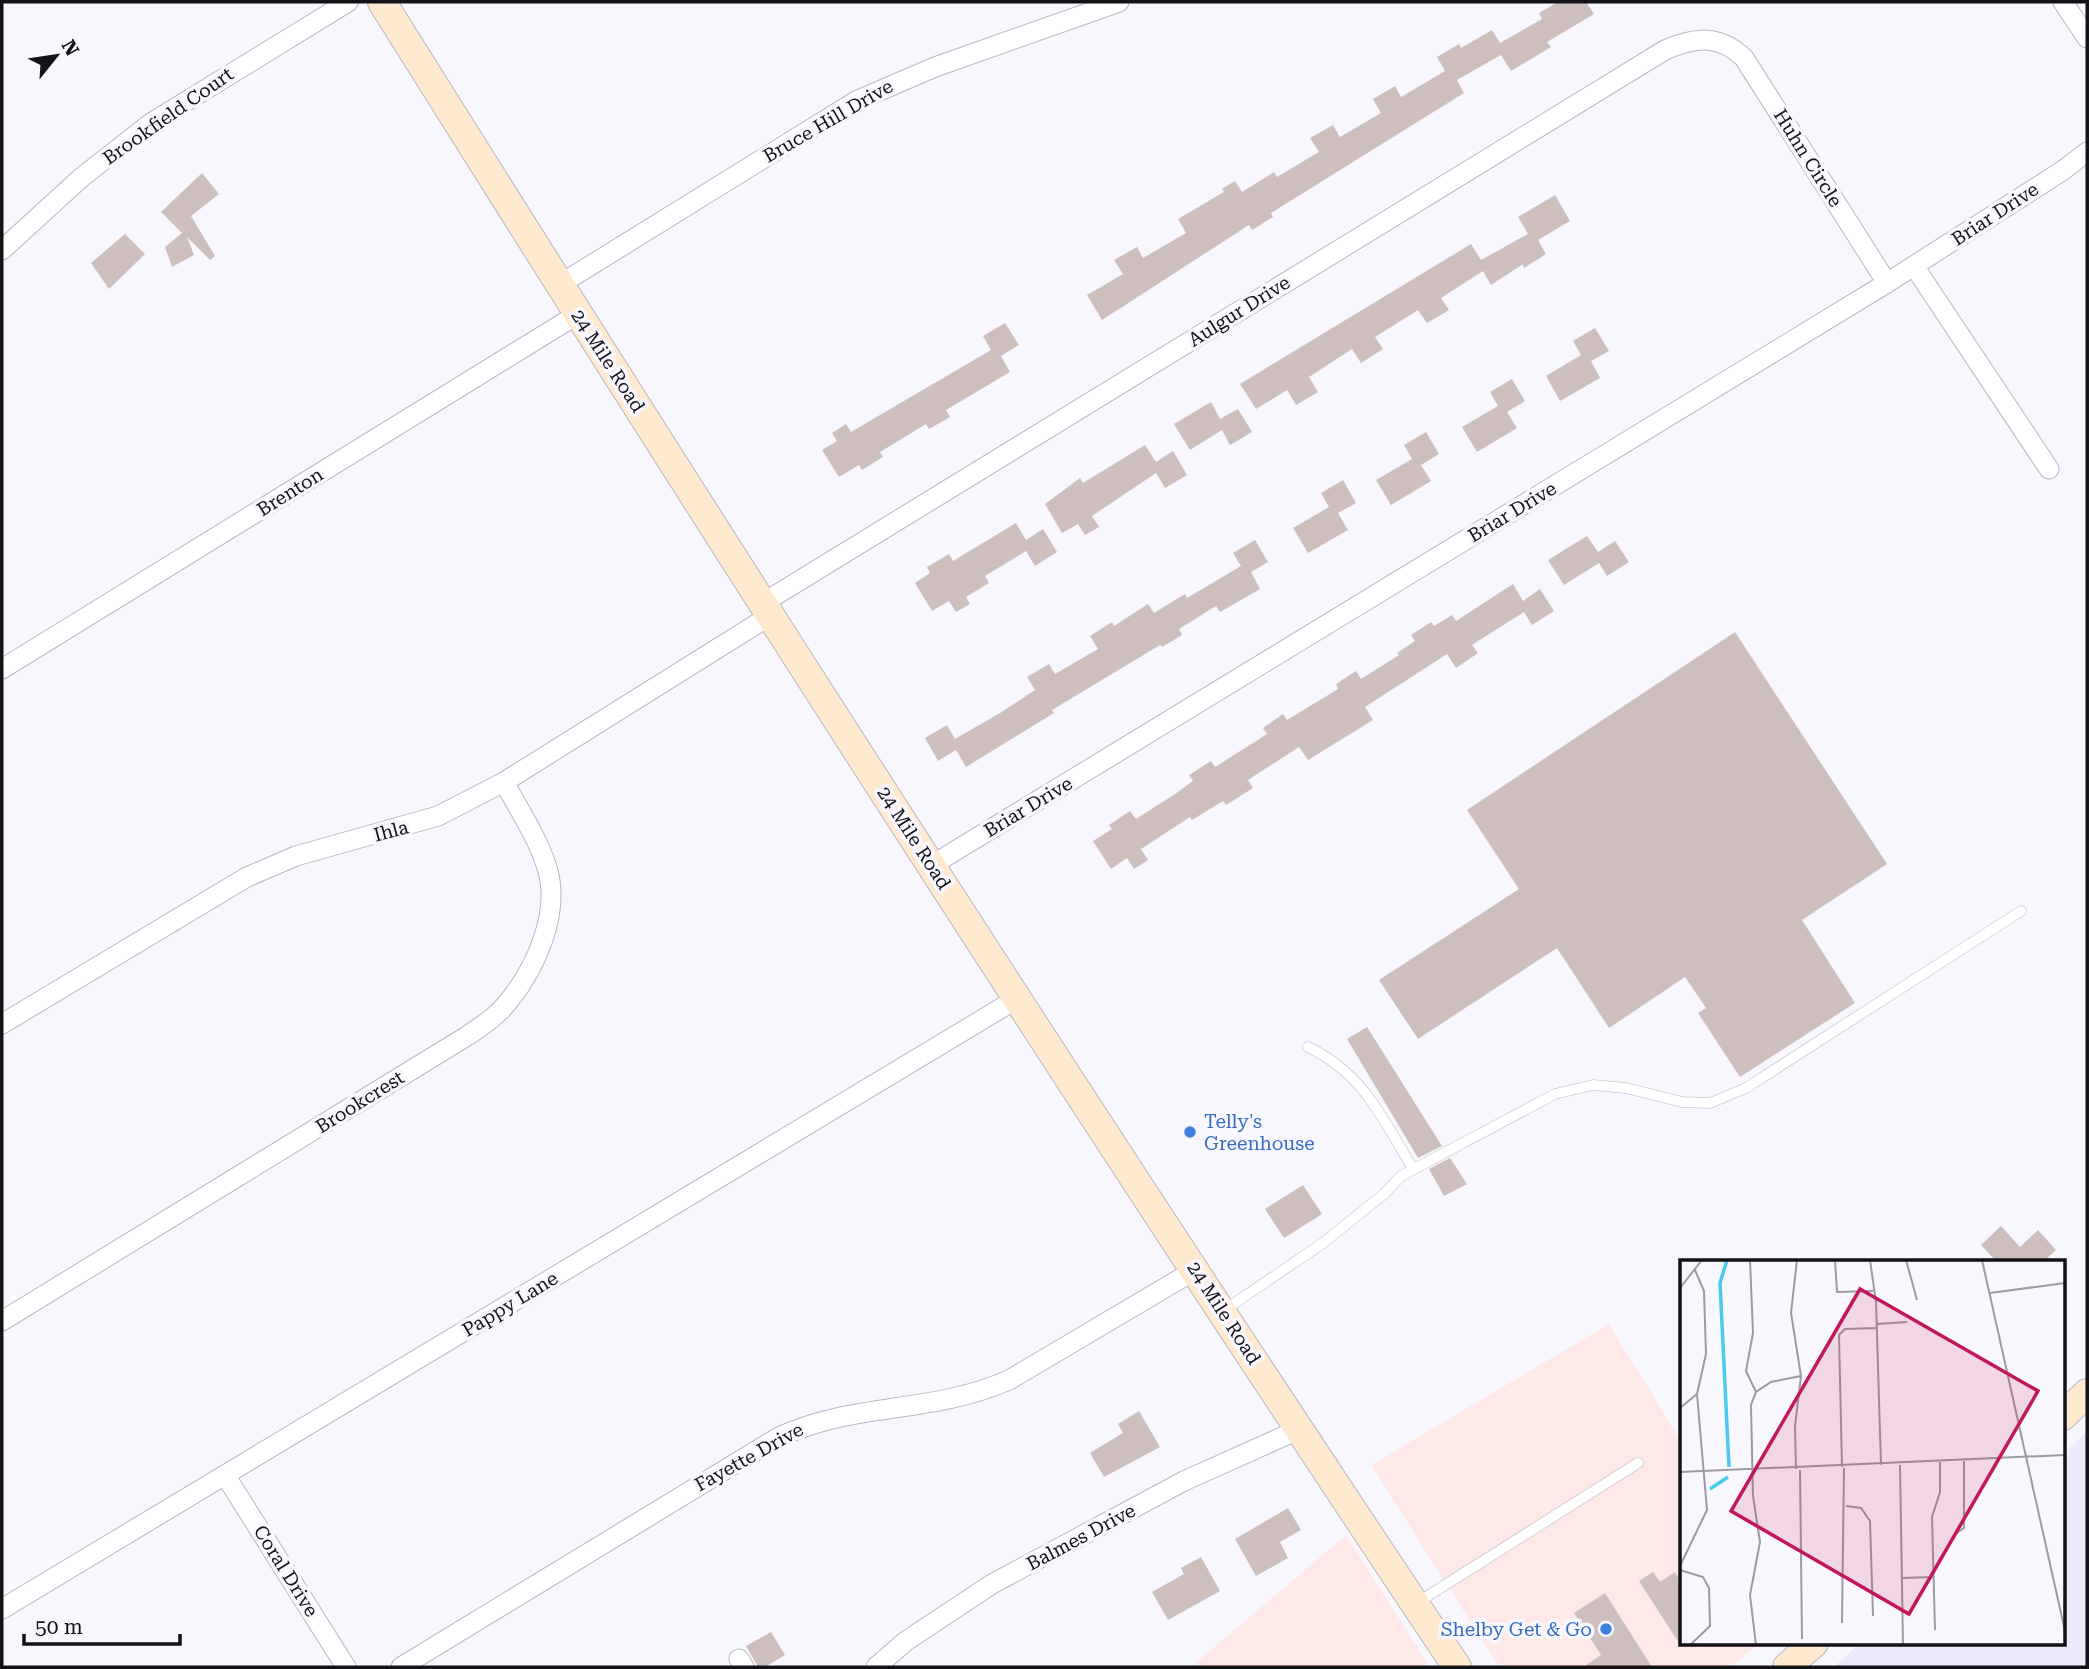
<svg xmlns="http://www.w3.org/2000/svg" width="2089" height="1669" font-family="'Roboto Serif',serif">
  <rect width="100%" height="100%" fill="#f9f7fe"/>
  <g fill="#fee9e8">
    <polygon points="1609,1324 1681,1441 1681,1643 1759,1643 1732,1667 1499,1667 1371,1465"/>
    <polygon points="1346,1535 1430,1667 1191,1667"/>
  </g>
  <polygon fill="#eeeafd" points="2087,1431 2087,1667 1834,1667 1860,1643 2063,1643 2063,1454"/>
  <g fill="#ccbfbe">
    <polygon points="1558,2 1586,2 1594,14 1547,42 1551,47 1511,71 1501,55 1457,80 1464,93 1271,213 1273,217 1252,230 1249,225 1102,320 1087,295 1123,274 1114,260 1137,247 1143,258 1186,233 1178,219 1224,192 1222,189 1235,181 1242,192 1274,172 1277,177 1319,152 1310,138 1333,125 1340,137 1381,113 1373,99 1395,86 1401,97 1445,71 1437,57 1459,44 1461,48 1492,30 1500,43 1542,19 1539,13"/>
    <polygon points="202,173 219,194 191,216 215,256 210,260 187,237 194,255 172,267 165,247 182,233 161,212"/>
    <polygon points="1555,195 1570,221 1538,240 1546,254 1524,268 1523,264 1491,285 1483,271 1441,298 1449,310 1427,323 1418,310 1375,337 1383,349 1361,363 1352,349 1309,377 1318,392 1296,405 1287,390 1256,409 1240,384 1471,244 1481,260 1528,234 1518,217"/>
    <polygon points="125,234 145,254 109,289 91,263"/>
    <polygon points="1005,323 1019,345 1001,356 1010,372 946,410 950,417 929,429 926,424 880,452 883,457 862,470 859,465 839,477 822,450 837,441 832,433 846,424 851,432 991,350 983,336"/>
    <polygon points="1595,328 1609,351 1591,361 1600,378 1560,401 1546,376 1581,355 1573,341"/>
    <polygon points="1512,379 1525,401 1507,412 1517,428 1477,452 1462,427 1498,406 1490,392"/>
    <polygon points="1211,402 1220,419 1238,409 1252,432 1230,445 1222,430 1190,450 1174,424"/>
    <polygon points="1426,432 1439,454 1421,465 1431,481 1391,505 1376,480 1412,459 1404,445"/>
    <polygon points="1145,445 1156,462 1173,451 1187,475 1165,488 1156,473 1092,516 1099,527 1085,535 1078,524 1062,533 1045,504 1080,478 1083,483"/>
    <polygon points="1343,480 1356,503 1338,513 1348,530 1308,553 1293,528 1329,507 1321,493"/>
    <polygon points="1016,523 1026,540 1043,529 1057,552 1035,566 1026,551 985,576 989,583 966,597 970,604 956,612 949,601 932,611 915,583 930,573 927,567 949,554 953,561"/>
    <polygon points="1587,536 1598,552 1615,541 1629,562 1607,576 1599,563 1564,585 1548,560"/>
    <polygon points="1255,540 1268,562 1251,572 1260,589 1220,612 1216,606 1179,629 1182,635 1162,647 1160,645 1052,710 1054,713 966,767 956,750 938,761 925,738 947,725 955,739 1000,713 1035,690 1027,677 1049,664 1055,674 1098,649 1090,636 1112,622 1114,626 1148,604 1154,613 1185,594 1187,598 1241,566 1233,553"/>
    <polygon points="1513,584 1523,601 1540,589 1554,611 1532,625 1524,612 1472,645 1478,653 1456,668 1447,654 1365,707 1373,720 1308,760 1299,747 1248,780 1253,788 1226,805 1223,801 1192,820 1190,817 1141,849 1148,860 1134,869 1127,858 1111,869 1093,841 1112,829 1109,825 1130,811 1136,819 1175,794 1193,781 1189,775 1211,761 1215,767 1267,734 1263,728 1283,714 1287,720 1338,689 1336,684 1356,671 1361,679 1399,655 1397,653 1415,641 1411,635 1431,622 1434,626 1452,615 1456,621"/>
    <polygon points="1735,632 1887,864 1802,920 1855,1003 1740,1077 1698,1013 1706,1008 1685,977 1609,1028 1557,948 1418,1039 1379,980 1519,889 1467,810"/>
    <polygon points="1367,1027 1442,1146 1418,1158 1347,1039"/>
    <polygon points="1450,1158 1467,1184 1444,1196 1429,1169"/>
    <polygon points="1303,1185 1322,1214 1284,1238 1265,1209"/>
    <polygon points="2001,1226 2020,1247 2038,1230 2056,1250 2044,1261 1996,1261 1981,1245"/>
    <polygon points="1139,1411 1160,1447 1104,1477 1090,1453 1123,1433 1118,1424"/>
    <polygon points="1288,1508 1301,1530 1280,1542 1288,1558 1256,1576 1235,1539"/>
    <polygon points="1201,1557 1220,1591 1168,1620 1152,1592 1184,1574 1181,1568"/>
    <polygon points="1653,1572 1660,1582 1675,1572 1681,1582 1681,1646 1639,1581"/>
    <polygon points="1605,1593 1652,1667 1583,1667 1601,1655 1574,1613"/>
    <polygon points="771,1632 785,1655 765,1667 758,1667 746,1646"/>
  </g>
  <g fill="none" stroke-linecap="round" stroke-linejoin="round">
    <defs>
      <g id="lane">
        <path d="M 1308,1047 C 1363,1073 1383,1119 1413,1169"/>
        <polyline points="1223,1311 1323,1243 1384,1194 1401,1176 1555,1094 1593,1085 1626,1088 1682,1102 1710,1103 1746,1088 2021,911"/>
        <polyline points="1415,1604 1638,1463"/>
      </g>
      <g id="street">
        <polyline points="2063,2 2087,38"/>
        <polyline points="2,250 82,177 151,123 348,2"/>
        <polyline points="1914,266 2049,469"/>
        <polyline points="559,285 856,101 935,67 1119,2"/>
        <path d="M 763,603 L 1665,50 C 1695,37 1719,34 1744,58 L 1887,283"/>
        <polyline points="2,669 578,314"/>
        <polyline points="932,865 1887,283 2062,171 2087,152"/>
        <polyline points="2,1024 247,877 296,856 438,816 504,782 771,615"/>
        <path d="M 2,1321 L 467,1036 C 482,1026 497,1016 508,1002 C 536,968 561,912 547,868 C 538,838 519,810 504,782"/>
        <polyline points="225,1475 346,1667"/>
        <polyline points="2,1609 1018,998"/>
        <polyline points="739,1659 744,1667"/>
        <path d="M 401,1667 L 779,1437 C 854,1402 932,1414 1009,1380 L 1195,1270"/>
        <polyline points="876,1667 906,1641 992,1584 1184,1481 1300,1429"/>
      </g>
      <g id="secondary">
        <path d="M 382,2 C 733,562 1090,1118 1457,1667"/>
        <polyline points="2063,1416 2087,1393"/>
        <polyline points="1787,1667 1814,1643"/>
      </g>
    </defs>
    <use href="#lane" stroke="#b9b6c1" stroke-width="11"/>
    <use href="#street" stroke="#b9b6c1" stroke-width="21"/>
    <use href="#secondary" stroke="#b9b6c1" stroke-width="30"/>
    <use href="#lane" stroke="#fff" stroke-width="10"/>
    <use href="#street" stroke="#fff" stroke-width="19"/>
    <use href="#secondary" stroke="#ffeacf" stroke-width="28"/>
  </g>
  <g fill="#3f7fe0" stroke="#f9f7fe" stroke-width="2.5">
    <circle cx="1190" cy="1132" r="7"/>
    <circle cx="1606" cy="1629" r="7"/>
  </g>
  <g text-anchor="middle" dominant-baseline="central" stroke-width="7" stroke-linejoin="round" paint-order="stroke">
    <g font-size="19" fill="#131216" stroke="#f9f7fe">
      <text transform="translate(168 116) rotate(-35)">Brookfield Court</text>
      <text transform="translate(828 121) rotate(-30)">Bruce Hill Drive</text>
      <text transform="translate(1808 158) rotate(58)">Huhn Circle</text>
      <text transform="translate(1995 214) rotate(-33)">Briar Drive</text>
      <text transform="translate(1239 311) rotate(-32)">Aulgur Drive</text>
      <text transform="translate(608 361) rotate(57)">24 Mile Road</text>
      <text transform="translate(290 492) rotate(-32)">Brenton</text>
      <text transform="translate(1512 512) rotate(-31)">Briar Drive</text>
      <text transform="translate(1028 807) rotate(-31)">Briar Drive</text>
      <text transform="translate(391 831) rotate(-15)">Ihla</text>
      <text transform="translate(914 838) rotate(57)">24 Mile Road</text>
      <text transform="translate(360 1102) rotate(-32)">Brookcrest</text>
      <text transform="translate(510 1304) rotate(-31)">Pappy Lane</text>
      <text transform="translate(1224 1313) rotate(57)">24 Mile Road</text>
      <text transform="translate(749 1457) rotate(-29)">Fayette Drive</text>
      <text transform="translate(1081 1537) rotate(-28)">Balmes Drive</text>
      <text transform="translate(286 1571) rotate(58)">Coral Drive</text>
    </g>
    <g font-size="19" fill="#366cbe" stroke="#f9f7fe" text-anchor="start">
      <text x="1204" y="1121">Telly's<tspan x="1204" dy="22">Greenhouse</tspan></text>
      <text x="1592" y="1629" text-anchor="end">Shelby Get &amp; Go</text>
    </g>
  </g>
  <g transform="translate(1680 1260)">
    <rect width="385" height="385" fill="#f9f7fe"/>
    <path fill="none" stroke="#49caee" stroke-width="3.5" d="M 47,0 L 40,23 L 49,207M 30,229 L 48,217"/>
    <path fill="none" stroke="#9d9ba1" stroke-width="2" d="M 70,0 L 73,73 L 66,111 L 76,132M 155,0 L 157,32 L 193,31M 190,0 L 196,42 L 201,205M 226,0 L 237,40M 302,0 L 385,371M 0,28 L 22,0M 310,33 L 385,23M 197,64 L 227,62M 0,148 L 17,134M 220,205 L 223,385M 162,207 L 159,75 L 165,69 L 197,68M 116,209 L 115,166 L 121,116 L 111,53 L 117,0M 120,210 L 122,379M 0,212 L 385,195M 166,246 L 181,248 L 190,261 L 193,356M 274,275 L 284,268 L 284,201M 0,306 L 27,250 L 17,134 L 26,94 L 24,31 L 15,10M 0,310 L 23,317 L 29,328 L 30,366 L 10,385M 222,318 L 254,317M 162,363 L 164,208M 255,370 L 252,257 L 260,232 L 260,202M 76,385 L 70,335 L 80,282 L 73,236 L 71,145 L 76,132 L 91,122 L 121,116"/>
    <path fill="#c2185b" fill-opacity="0.15" stroke="#c2185b" stroke-width="3.5" d="M 180,29 L 358,131 L 229,354 L 51,251 Z"/>
    <rect width="385" height="385" fill="none" stroke="#131216" stroke-width="3.5"/>
  </g>
  <rect width="2089" height="1669" fill="none" stroke="#131216" stroke-width="7"/>
  <g transform="translate(56 56) rotate(60)" stroke="#f9f7fe" stroke-width="5" paint-order="stroke">
  <path d="M0-5L12 26L0 18L-12 26Z" fill="#131216"/>
  <text y="-10" font-size="19" font-weight="bold" text-anchor="middle" fill="#131216">N</text>
  </g>
  <path d="M24 1634v10h156v-10" fill="none" stroke="#131216" stroke-width="3.5"/>
  <text x="35" y="1634" font-size="21" fill="#131216" stroke="#f9f7fe" stroke-width="5" paint-order="stroke">50 m</text>
</svg>
